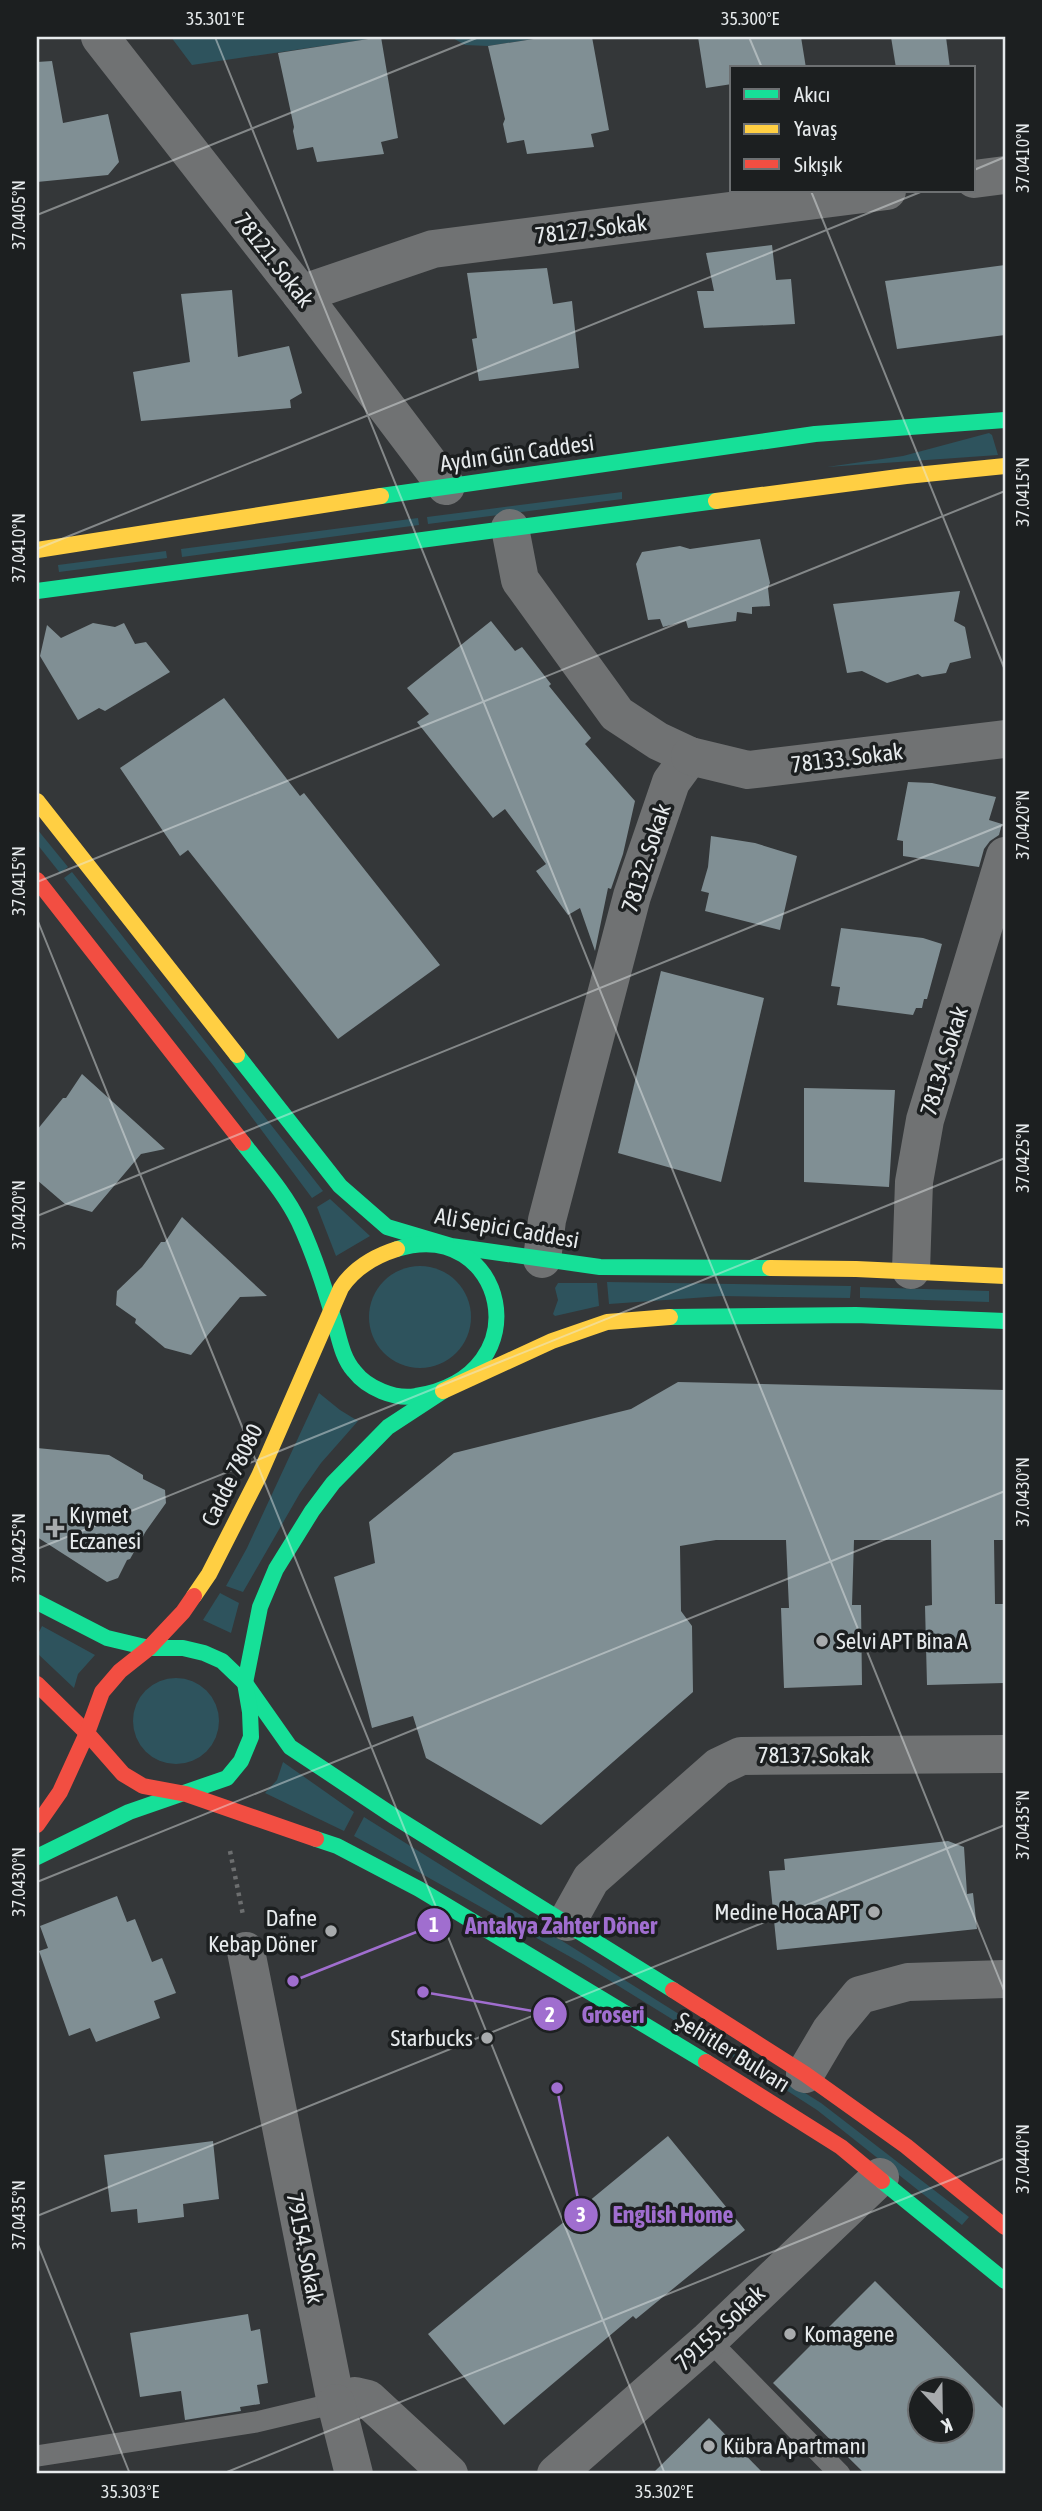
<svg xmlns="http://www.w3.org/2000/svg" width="1042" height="2511" font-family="'Asap Condensed',sans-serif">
  <rect width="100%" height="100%" fill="#343739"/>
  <g fill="#2e535d">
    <polygon points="171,37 383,37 192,65"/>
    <polygon points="451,37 546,37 488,46 465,45"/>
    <polygon points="989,433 992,435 998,455 827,467 903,456"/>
    <polygon points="622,492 622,499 428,524 427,517"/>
    <polygon points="418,518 419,525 182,557 181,549"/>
    <polygon points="166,551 167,558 59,572 58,565"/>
    <polygon points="37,829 68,867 60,873 37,844"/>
    <polygon points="72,872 323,1191 312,1198 213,1065 64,878"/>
    <polygon points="330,1199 370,1236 336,1256 317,1207"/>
    <circle cx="420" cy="1317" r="51"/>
    <polygon points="607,1282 851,1286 850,1298 722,1296 609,1304"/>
    <polygon points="558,1283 597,1283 599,1306 555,1316 553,1314 558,1300 555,1288"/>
    <polygon points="860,1287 989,1291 989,1302 860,1298"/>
    <polygon points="319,1393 340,1410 358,1421 321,1463 300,1493 243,1592 226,1586 247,1548"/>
    <polygon points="220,1593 239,1603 231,1633 203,1620"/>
    <polygon points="42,1626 95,1655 78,1674 74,1688 37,1653 37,1636"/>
    <circle cx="176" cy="1721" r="43"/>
    <polygon points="283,1762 354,1812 344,1831 265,1793 277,1780"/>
    <polygon points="364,1817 821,2103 969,2217 962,2225 817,2110 772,2081 583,1964 354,1836"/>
  </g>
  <g fill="#808f94" fill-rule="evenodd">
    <polygon points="381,37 398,138 381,142 384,154 317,162 313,147 297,150 293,131 294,127 278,53"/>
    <polygon points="546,37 592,37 609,130 591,134 594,147 527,154 524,140 507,143 503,124 505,119 488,46"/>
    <polygon points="698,37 801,37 806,68 732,68 732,84 706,88"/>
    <polygon points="891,37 946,37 950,68 896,68"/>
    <polygon points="52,61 63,123 108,114 119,162 108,175 37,182 37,62"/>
    <polygon points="772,245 776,280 791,279 795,324 704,328 697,291 714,291 706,253"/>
    <polygon points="1005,265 1005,335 897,349 885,281"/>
    <polygon points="547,268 553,304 572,301 579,368 479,381 472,339 477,338 467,273"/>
    <polygon points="232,290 238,357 289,346 302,393 290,400 291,408 141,421 133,372 190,362 181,294"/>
    <polygon points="760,539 770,583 768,588 770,606 752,607 752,614 737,612 736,621 688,628 686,621 663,627 660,619 648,620 636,564 642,552 680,546 690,549"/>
    <polygon points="960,591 954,621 965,627 971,658 950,663 946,673 922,677 918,674 887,683 862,671 847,673 833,604"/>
    <polygon points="491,621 515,651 522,647 551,684 549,686 591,738 585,744 635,801 623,854 611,889 608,888 595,951 580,908 568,915 536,871 546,864 505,809 493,818 417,722 429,714 407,688"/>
    <polygon points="93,623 115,627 124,623 135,644 146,642 170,672 105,711 99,708 78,720 40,656 47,625 61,638"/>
    <polygon points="224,698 300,796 304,793 440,965 338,1039 188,850 180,856 120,768"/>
    <polygon points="908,782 932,783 996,797 989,820 1002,824 999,835 990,841 984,849 979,867 903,856 903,841 897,840"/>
    <polygon points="711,836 755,843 797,856 780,930 705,911 709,893 701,891 708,867"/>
    <polygon points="841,928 923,938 942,944 927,999 924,999 922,1008 916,1008 913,1015 837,1005 840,987 831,986"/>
    <polygon points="661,971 764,998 721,1182 618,1153"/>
    <polygon points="82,1074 165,1149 141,1154 92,1212 65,1204 37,1180 37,1130 63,1098 66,1098"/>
    <polygon points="804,1088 895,1090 889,1187 804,1182"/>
    <polygon points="182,1217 267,1296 240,1297 191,1355 165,1348 135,1323 136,1319 116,1305 117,1291 142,1267 161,1242 165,1242"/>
    <polygon points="678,1382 1005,1390 1005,1540 994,1540 995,1604 1005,1604 1004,1683 927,1685 925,1606 932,1605 931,1540 854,1540 852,1605 861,1605 862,1685 784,1688 781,1608 789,1608 786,1540 716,1540 680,1546 681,1611 692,1626 693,1692 541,1825 426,1758 413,1716 372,1728 334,1577 375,1563 369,1522 454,1453 631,1409"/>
    <polygon points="37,1448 109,1455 143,1475 143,1479 165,1490 166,1503 146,1531 130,1559 127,1560 118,1578 107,1582 37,1537"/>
    <polygon points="948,1841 964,1847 967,1894 973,1893 977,1929 777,1950 769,1871 785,1870 784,1859"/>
    <polygon points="117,1896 127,1922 135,1919 152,1962 162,1958 176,1993 154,2001 160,2018 96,2042 90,2028 69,2036 39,1951 48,1948 40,1926"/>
    <polygon points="668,2136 745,2230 636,2319 633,2316 504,2425 428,2334"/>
    <polygon points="213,2141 219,2199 183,2204 184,2217 138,2223 137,2209 111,2212 104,2155"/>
    <path d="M 875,2281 L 1005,2410 L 1005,2474 L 865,2474 L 773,2383 ZM 920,2389 L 962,2389 L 962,2431 L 920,2431 Z"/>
    <polygon points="248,2314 251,2331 260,2329 268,2383 257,2385 260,2404 240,2407 241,2411 185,2420 181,2391 140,2397 130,2333"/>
    <polygon points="709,2418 764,2474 652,2474"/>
  </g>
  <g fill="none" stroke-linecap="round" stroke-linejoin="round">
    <polyline stroke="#6c6e6f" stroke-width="4.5" stroke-dasharray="3.5 5" stroke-linecap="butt" points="230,1851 243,1915"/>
    <g stroke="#707273" stroke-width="21">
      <polyline points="709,2340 840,2474"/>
      <polyline points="37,2456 256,2422 336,2403"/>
    </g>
    <g stroke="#707273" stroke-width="38">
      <polyline points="100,37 301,294 446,486"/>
      <polyline points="974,179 1005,175"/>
      <polyline points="301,294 433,249 887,191"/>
      <polyline points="510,528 520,580 617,714 658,741 690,756 671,782 632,896 547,1220 542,1259"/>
      <polyline points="690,756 748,770 1005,739"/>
      <polyline points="911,1270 914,1182 925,1120 1005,856"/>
      <polyline points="567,1922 591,1879 718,1767 741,1756 1005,1754"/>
      <polyline points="246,1951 336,2403 355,2396 368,2399 449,2474"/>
      <polyline points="805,2074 831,2030 860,1995 908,1982 1005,1979"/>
      <polyline points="336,2403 354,2474"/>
      <polyline points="556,2474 709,2340 880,2177"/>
    </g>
    <g stroke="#16e098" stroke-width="16">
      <polyline points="381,496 815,434 1005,420"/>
      <polyline points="37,591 716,501"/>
      <polyline points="237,1055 340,1186 387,1227 451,1246 600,1267 770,1268"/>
      <path d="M 243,1143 C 263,1169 285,1193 299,1222 C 313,1252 324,1285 333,1317 C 339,1335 341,1356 354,1371 C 367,1388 395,1400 416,1396 C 545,1375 504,1215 397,1249"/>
      <polyline points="670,1317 856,1315 1005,1321"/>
      <polyline points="37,1602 107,1638 149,1648 183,1648 204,1653 222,1661 245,1683 290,1747 395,1817 673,1990"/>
      <polyline points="316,1839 337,1846 419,1889 706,2062"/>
      <polyline points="37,1857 129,1812 227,1778 241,1761 251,1737 250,1712 245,1683 260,1607 276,1569 312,1511 333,1483 388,1427 443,1391"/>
      <polyline points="882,2181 1005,2281"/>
    </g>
    <g stroke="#ffcf43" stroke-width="16">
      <polyline points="716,501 906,476 1005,466"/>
      <polyline points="37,550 381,496"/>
      <polyline points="37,801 237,1055"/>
      <polyline points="770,1268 856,1269 1005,1276"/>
      <polyline points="443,1391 552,1341 607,1322 670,1317"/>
      <path d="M 194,1596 L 209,1574 L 259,1476 L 341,1288 C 354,1268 375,1256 397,1249"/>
    </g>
    <g stroke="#f24e42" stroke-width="16">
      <polyline points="37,880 243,1143"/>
      <polyline points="37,1684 87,1733 123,1774 143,1786 186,1794 316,1839"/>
      <polyline points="37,1825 60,1792 87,1733 102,1692 120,1671 149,1648 183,1612 194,1596"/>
      <polyline points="673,1990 805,2074 906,2146 1005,2227"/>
      <polyline points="706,2062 841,2147 882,2181"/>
    </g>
  </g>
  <path fill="none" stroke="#e6eaec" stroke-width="2" stroke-opacity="0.45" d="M 215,37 L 1005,1993M 749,37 L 762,68M 974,170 L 1005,157M 811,191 L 1005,670M 37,215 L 479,37M 37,549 L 923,191M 37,882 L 1005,491M 37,919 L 665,2474M 37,1216 L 1005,824M 37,1549 L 1005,1158M 37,1882 L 1005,1491M 37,2216 L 1005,1825M 37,2242 L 130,2474M 222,2474 L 1005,2158"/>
  <g fill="#a8abad" stroke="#1c1f20" stroke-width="2.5">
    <path d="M51.5 1517.5h7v7h7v7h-7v7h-7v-7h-7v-7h7z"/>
    <circle cx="822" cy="1641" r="7"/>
    <circle cx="874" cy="1912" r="7"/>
    <circle cx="331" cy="1931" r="7"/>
    <circle cx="487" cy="2038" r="7"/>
    <circle cx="790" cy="2334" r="7"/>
    <circle cx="709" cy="2446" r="7"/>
  </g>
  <g text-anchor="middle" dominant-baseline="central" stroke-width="7" stroke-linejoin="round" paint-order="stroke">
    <g font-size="23" fill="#e6eaec" stroke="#1c1f20">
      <text transform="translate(591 229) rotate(-7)">78127. Sokak</text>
      <text transform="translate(274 260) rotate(52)">78121. Sokak</text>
      <text transform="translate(517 453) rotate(-8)">Aydın Gün Caddesi</text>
      <text transform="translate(847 758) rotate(-7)">78133. Sokak</text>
      <text transform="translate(646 858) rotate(-72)">78132. Sokak</text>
      <text transform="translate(944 1061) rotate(-73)">78134. Sokak</text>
      <text transform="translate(507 1228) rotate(10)">Ali Sepici Caddesi</text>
      <text transform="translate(232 1475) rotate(-64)">Cadde 78080</text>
      <text x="814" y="1755">78137. Sokak</text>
      <text transform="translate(733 2052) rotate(32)">Şehitler Bulvarı</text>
      <text transform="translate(305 2248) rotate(79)">79154. Sokak</text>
      <text transform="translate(720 2328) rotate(-43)">79155. Sokak</text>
    </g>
    <g font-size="23" fill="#e6eaec" stroke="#1c1f20" text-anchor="start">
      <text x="69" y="1515">Kıymet<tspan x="69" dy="26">Eczanesi</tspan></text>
      <text x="836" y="1641">Selvi APT Bina A</text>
      <text x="860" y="1912" text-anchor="end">Medine Hoca APT</text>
      <text x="317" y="1918" text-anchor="end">Dafne<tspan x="317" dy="26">Kebap Döner</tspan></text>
      <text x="473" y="2038" text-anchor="end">Starbucks</text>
      <text x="804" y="2334">Komagene</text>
      <text x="723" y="2446">Kübra Apartmanı</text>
    </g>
  </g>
  <path fill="none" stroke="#a06ecf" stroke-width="2.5" d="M293 1981L434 1925M423 1992L550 2014M557 2088L581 2215"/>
  <g fill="#a06ecf" stroke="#1c1f20" stroke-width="2.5">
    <circle cx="293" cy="1981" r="7"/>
    <circle cx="423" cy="1992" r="7"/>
    <circle cx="557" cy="2088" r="7"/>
    <circle cx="434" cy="1925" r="18"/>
    <circle cx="550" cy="2014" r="18"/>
    <circle cx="581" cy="2215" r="18"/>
  </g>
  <g font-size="21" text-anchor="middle" font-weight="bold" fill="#fff">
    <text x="434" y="1932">1</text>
    <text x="550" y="2022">2</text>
    <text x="581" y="2222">3</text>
  </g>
  <g font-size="24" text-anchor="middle" font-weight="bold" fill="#a06ecf" stroke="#1c1f20" stroke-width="7" stroke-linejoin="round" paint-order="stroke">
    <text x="561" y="1934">Antakya Zahter Döner</text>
    <text x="613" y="2023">Groseri</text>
    <text x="673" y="2223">English Home</text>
  </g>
  <rect width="1042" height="2511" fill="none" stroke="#1c1f20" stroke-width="77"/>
  <rect x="730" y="66" width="245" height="126" fill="#1c1f20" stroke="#6d7072" stroke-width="2"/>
  <rect x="744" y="89" width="35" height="10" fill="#16e098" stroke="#6d7072" stroke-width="2"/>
  <text x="794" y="102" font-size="21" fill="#e6eaec">Akıcı</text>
  <rect x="744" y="124" width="35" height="10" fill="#ffcf43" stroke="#6d7072" stroke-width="2"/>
  <text x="794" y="136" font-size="21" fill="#e6eaec">Yavaş</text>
  <rect x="744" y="159" width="35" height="10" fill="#f24e42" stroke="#6d7072" stroke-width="2"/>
  <text x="794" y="172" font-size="21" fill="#e6eaec">Sıkışık</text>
  <g transform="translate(941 2410) rotate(158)"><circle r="33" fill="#1c1f20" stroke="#6d7072" stroke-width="2"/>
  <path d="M0-5L12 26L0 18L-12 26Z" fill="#a8abad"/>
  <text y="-10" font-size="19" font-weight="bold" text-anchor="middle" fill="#e6eaec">K</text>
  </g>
  <rect x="38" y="38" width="966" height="2434" fill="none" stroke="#e6eaec" stroke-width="2.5"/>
  <g font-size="18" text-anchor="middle" fill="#e6eaec">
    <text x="215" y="25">35.301°E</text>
    <text x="750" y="25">35.300°E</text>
    <text transform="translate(1023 158) rotate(-90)" y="6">37.0410°N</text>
    <text transform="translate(19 215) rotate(-90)" y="6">37.0405°N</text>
    <text transform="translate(1023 492) rotate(-90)" y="6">37.0415°N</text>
    <text transform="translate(19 548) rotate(-90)" y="6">37.0410°N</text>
    <text transform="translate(1023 825) rotate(-90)" y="6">37.0420°N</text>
    <text transform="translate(19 881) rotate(-90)" y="6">37.0415°N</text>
    <text transform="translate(1023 1158) rotate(-90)" y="6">37.0425°N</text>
    <text transform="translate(19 1215) rotate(-90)" y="6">37.0420°N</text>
    <text transform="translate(1023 1492) rotate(-90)" y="6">37.0430°N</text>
    <text transform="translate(19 1548) rotate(-90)" y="6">37.0425°N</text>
    <text transform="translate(1023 1825) rotate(-90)" y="6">37.0435°N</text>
    <text transform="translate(19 1882) rotate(-90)" y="6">37.0430°N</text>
    <text transform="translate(1023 2159) rotate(-90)" y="6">37.0440°N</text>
    <text transform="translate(19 2215) rotate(-90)" y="6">37.0435°N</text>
    <text x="130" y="2498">35.303°E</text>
    <text x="664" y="2498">35.302°E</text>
  </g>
</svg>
